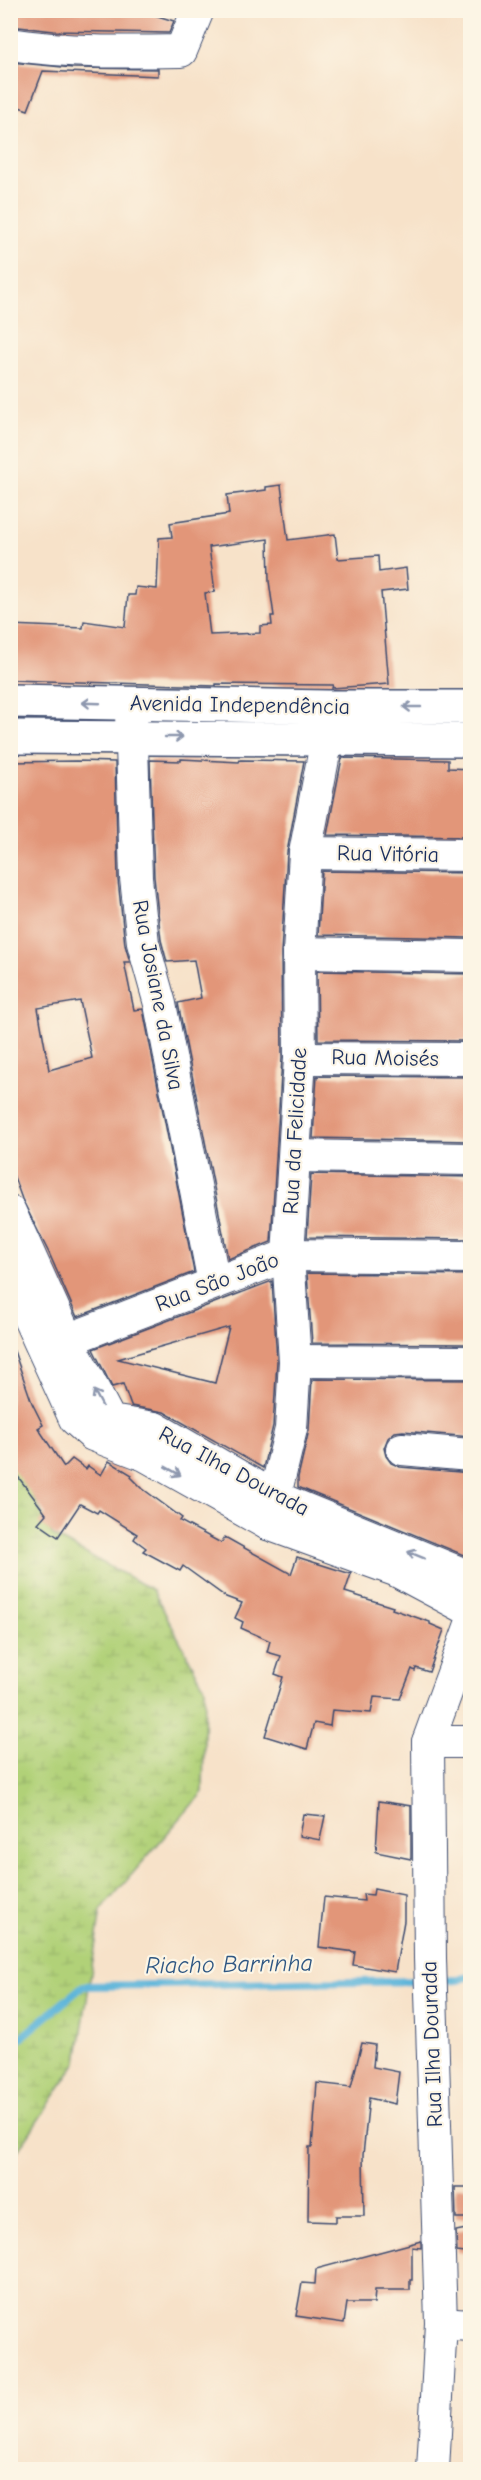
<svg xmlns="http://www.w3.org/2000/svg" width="481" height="2480" font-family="'Comic Neue',sans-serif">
  <defs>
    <pattern id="wetland-marsh" width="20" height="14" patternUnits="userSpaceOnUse" patternTransform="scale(1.5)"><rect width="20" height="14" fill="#b1d178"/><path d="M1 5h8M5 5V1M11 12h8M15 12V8" fill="none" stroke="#98b46a"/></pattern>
  </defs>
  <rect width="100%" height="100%" fill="#fcf5e5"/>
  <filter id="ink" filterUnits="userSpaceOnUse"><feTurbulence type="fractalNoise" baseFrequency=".0167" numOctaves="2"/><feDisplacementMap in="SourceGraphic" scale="12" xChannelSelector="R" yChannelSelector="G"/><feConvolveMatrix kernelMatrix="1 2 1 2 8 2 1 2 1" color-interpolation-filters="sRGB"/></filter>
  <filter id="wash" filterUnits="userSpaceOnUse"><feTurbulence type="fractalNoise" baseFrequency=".008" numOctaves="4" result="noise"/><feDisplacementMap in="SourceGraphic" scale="24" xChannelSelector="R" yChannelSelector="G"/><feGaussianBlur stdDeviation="1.35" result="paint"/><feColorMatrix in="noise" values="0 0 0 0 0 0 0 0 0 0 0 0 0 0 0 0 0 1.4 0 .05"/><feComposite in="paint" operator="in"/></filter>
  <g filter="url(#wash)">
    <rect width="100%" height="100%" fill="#f7e2c9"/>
    <polygon fill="url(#wetland-marsh)" stroke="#66806b" stroke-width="1.5" points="10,1448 53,1536 153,1590 205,1689 203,1792 101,1910 77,2062 11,2161"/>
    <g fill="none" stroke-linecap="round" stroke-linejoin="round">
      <g stroke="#5db5da" stroke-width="8">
        <polyline points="437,1981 458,1980 470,1976"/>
        <polyline points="10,2047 83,1986 425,1981"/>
      </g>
    </g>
    <g id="blocks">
      <g fill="#e29679" fill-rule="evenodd">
        <polygon points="10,10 138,10 174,21 169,33 54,31 10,26"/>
        <polygon points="10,62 73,68 158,69 158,76 43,71 28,110 10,104"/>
        <path d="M 281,485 L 288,540 L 335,534 L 338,559 L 378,556 L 379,572 L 406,568 L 408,589 L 381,592 L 389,684 L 332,688 L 333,685 L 216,684 L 216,686 L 10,680 L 10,625 L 83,628 L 84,621 L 125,627 L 128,595 L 135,595 L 136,587 L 157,589 L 159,538 L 172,537 L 170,523 L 229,514 L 227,495 L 266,490 L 266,487 ZM 268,539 L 269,581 L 274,616 L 271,616 L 272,625 L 260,626 L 260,633 L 210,635 L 205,593 L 215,592 L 209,547 Z"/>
        <polygon points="342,758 448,760 448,768 471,769 471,837 327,835"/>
        <polygon points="181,759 239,762 240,760 304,761 287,852 281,953 282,1058 271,1242 228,1259 178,1003 201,998 194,960 167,962 161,940 154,877 150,760 181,761"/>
        <path d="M 76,761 L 115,762 L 118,880 L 125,945 L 130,962 L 124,962 L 134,1010 L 143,1009 L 194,1272 L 77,1317 L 49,1253 L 22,1199 L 10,1166 L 10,762 ZM 80,1001 L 92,1058 L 49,1070 L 38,1008 Z"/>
        <polygon points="322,871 471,873 471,938 318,935"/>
        <polygon points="317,971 471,974 471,1041 318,1040"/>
        <polygon points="317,1076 471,1077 471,1141 313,1138"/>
        <polygon points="311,1174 471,1177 471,1239 307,1237"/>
        <polygon points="307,1273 471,1275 471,1344 312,1343"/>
        <path d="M 272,1281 L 277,1361 L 273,1426 L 263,1468 L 164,1412 L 131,1406 L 123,1384 L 112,1387 L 93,1349 ZM 229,1327 L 215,1383 L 118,1359 Z"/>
        <polygon points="10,1351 14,1351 32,1403 43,1425 38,1428 64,1467 72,1459 86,1469 88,1466 101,1475 109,1461 132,1475 131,1477 143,1489 182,1518 180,1521 221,1543 225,1537 291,1574 297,1557 351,1574 345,1592 393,1607 392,1609 430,1622 430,1624 444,1630 429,1672 416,1668 415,1671 412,1669 400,1699 374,1697 371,1713 332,1710 330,1726 314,1723 307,1749 265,1736 283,1677 275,1674 281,1656 267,1652 270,1641 241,1628 243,1622 235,1618 242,1603 226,1597 183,1566 180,1571 143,1551 146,1548 134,1539 137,1534 99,1510 97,1513 80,1504 58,1537 38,1523 46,1514 10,1466"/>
        <polygon points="312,1379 471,1380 471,1437 403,1431 395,1432 388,1438 384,1448 386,1456 391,1463 400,1467 471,1473 471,1558 298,1487 298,1477 309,1430"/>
        <polygon points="379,1801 411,1806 411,1859 376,1852"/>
        <polygon points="303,1814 325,1816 320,1840 299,1836"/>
        <polygon points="374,1889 404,1895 404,1921 395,1972 353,1965 355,1952 319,1947 324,1897 364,1901 363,1894 373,1895"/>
        <polygon points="362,2043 375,2045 373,2067 399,2072 395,2104 369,2098 363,2155 364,2216 336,2216 336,2222 308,2221 309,2147 312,2147 317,2083 351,2087"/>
        <polygon points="455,2187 471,2187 471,2218 456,2218"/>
        <polygon points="466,2229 465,2253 457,2252 456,2231"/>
        <polygon points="421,2241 421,2248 412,2247 412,2280 410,2280 410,2290 375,2290 374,2303 347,2303 344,2323 296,2316 302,2283 315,2284 316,2269"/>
      </g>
    </g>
  </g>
  <g filter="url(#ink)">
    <use href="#blocks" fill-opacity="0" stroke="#3c4a6e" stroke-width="1.5"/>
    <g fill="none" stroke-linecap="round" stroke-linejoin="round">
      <defs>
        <g id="minor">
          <path d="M 10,44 C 67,53 125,52 181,51 L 198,10"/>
          <polyline points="131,711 136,878 143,943 160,1004 214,1283"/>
          <polyline points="305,853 470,855"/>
          <polyline points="299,953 470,956"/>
          <polyline points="300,1058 470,1059"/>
          <polyline points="295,1156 470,1159"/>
          <polyline points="10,1212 67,1339 110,1421 155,1428 275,1497 470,1577"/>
          <polyline points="10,1277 75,1419 93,1435 145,1455 268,1524 395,1570 470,1610"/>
          <polyline points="49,1347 288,1255 470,1257"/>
          <polyline points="295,1361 470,1362"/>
          <polyline points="402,1449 470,1455"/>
          <polyline points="268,1524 291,1429 295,1361 288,1255 300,1058 299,953 305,853 327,738 328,712"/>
          <polyline points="428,1742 470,1742"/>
          <polyline points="441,2323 470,2325"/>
          <polyline points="433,2470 441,2323 430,1958 428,1742 470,1627"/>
        </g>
        <g id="major">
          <polyline points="10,701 328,707 470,707"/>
          <polyline points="10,737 470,740"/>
        </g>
      </defs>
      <use href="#minor" stroke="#3c4a6e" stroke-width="34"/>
      <use href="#major" stroke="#3c4a6e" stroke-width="36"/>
      <use href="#minor" stroke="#fff" stroke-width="32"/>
      <use href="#major" stroke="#fff" stroke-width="33"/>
    </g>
    <defs><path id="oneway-shaft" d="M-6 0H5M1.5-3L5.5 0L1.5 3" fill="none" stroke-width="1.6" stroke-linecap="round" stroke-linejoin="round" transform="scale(1.5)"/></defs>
    <g stroke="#8d97ae">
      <use href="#oneway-shaft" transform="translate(91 703) rotate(-178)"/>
      <use href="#oneway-shaft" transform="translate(412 707) rotate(-180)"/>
      <use href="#oneway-shaft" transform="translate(174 737)"/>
      <use href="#oneway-shaft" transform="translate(98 1398) rotate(-118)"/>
      <use href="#oneway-shaft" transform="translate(173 1471) rotate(29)"/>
      <use href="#oneway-shaft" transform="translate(416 1555) rotate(-158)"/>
    </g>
  </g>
  <g text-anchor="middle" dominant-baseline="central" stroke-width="4.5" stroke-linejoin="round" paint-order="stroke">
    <g font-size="22" fill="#1b2f5e" stroke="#fcf5e5">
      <text transform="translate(240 705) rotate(1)">Avenida Independência</text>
      <text transform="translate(388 854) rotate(1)">Rua Vitória</text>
      <text transform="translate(158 995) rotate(79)">Rua Josiane da Silva</text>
      <text transform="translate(385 1058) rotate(1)">Rua Moisés</text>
      <text transform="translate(295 1131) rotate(-87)">Rua da Felicidade</text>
      <text transform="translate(217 1282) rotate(-21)">Rua São João</text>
      <text transform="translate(234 1471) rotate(28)">Rua Ilha Dourada</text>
      <text transform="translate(432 2044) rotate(-92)">Rua Ilha Dourada</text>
    </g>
    <g font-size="24" font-style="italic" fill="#2f5783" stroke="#fcf5e5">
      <text transform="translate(229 1964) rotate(-1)">Riacho Barrinha</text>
    </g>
  </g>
  <rect width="481" height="2480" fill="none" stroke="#fcf5e5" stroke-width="36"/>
</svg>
